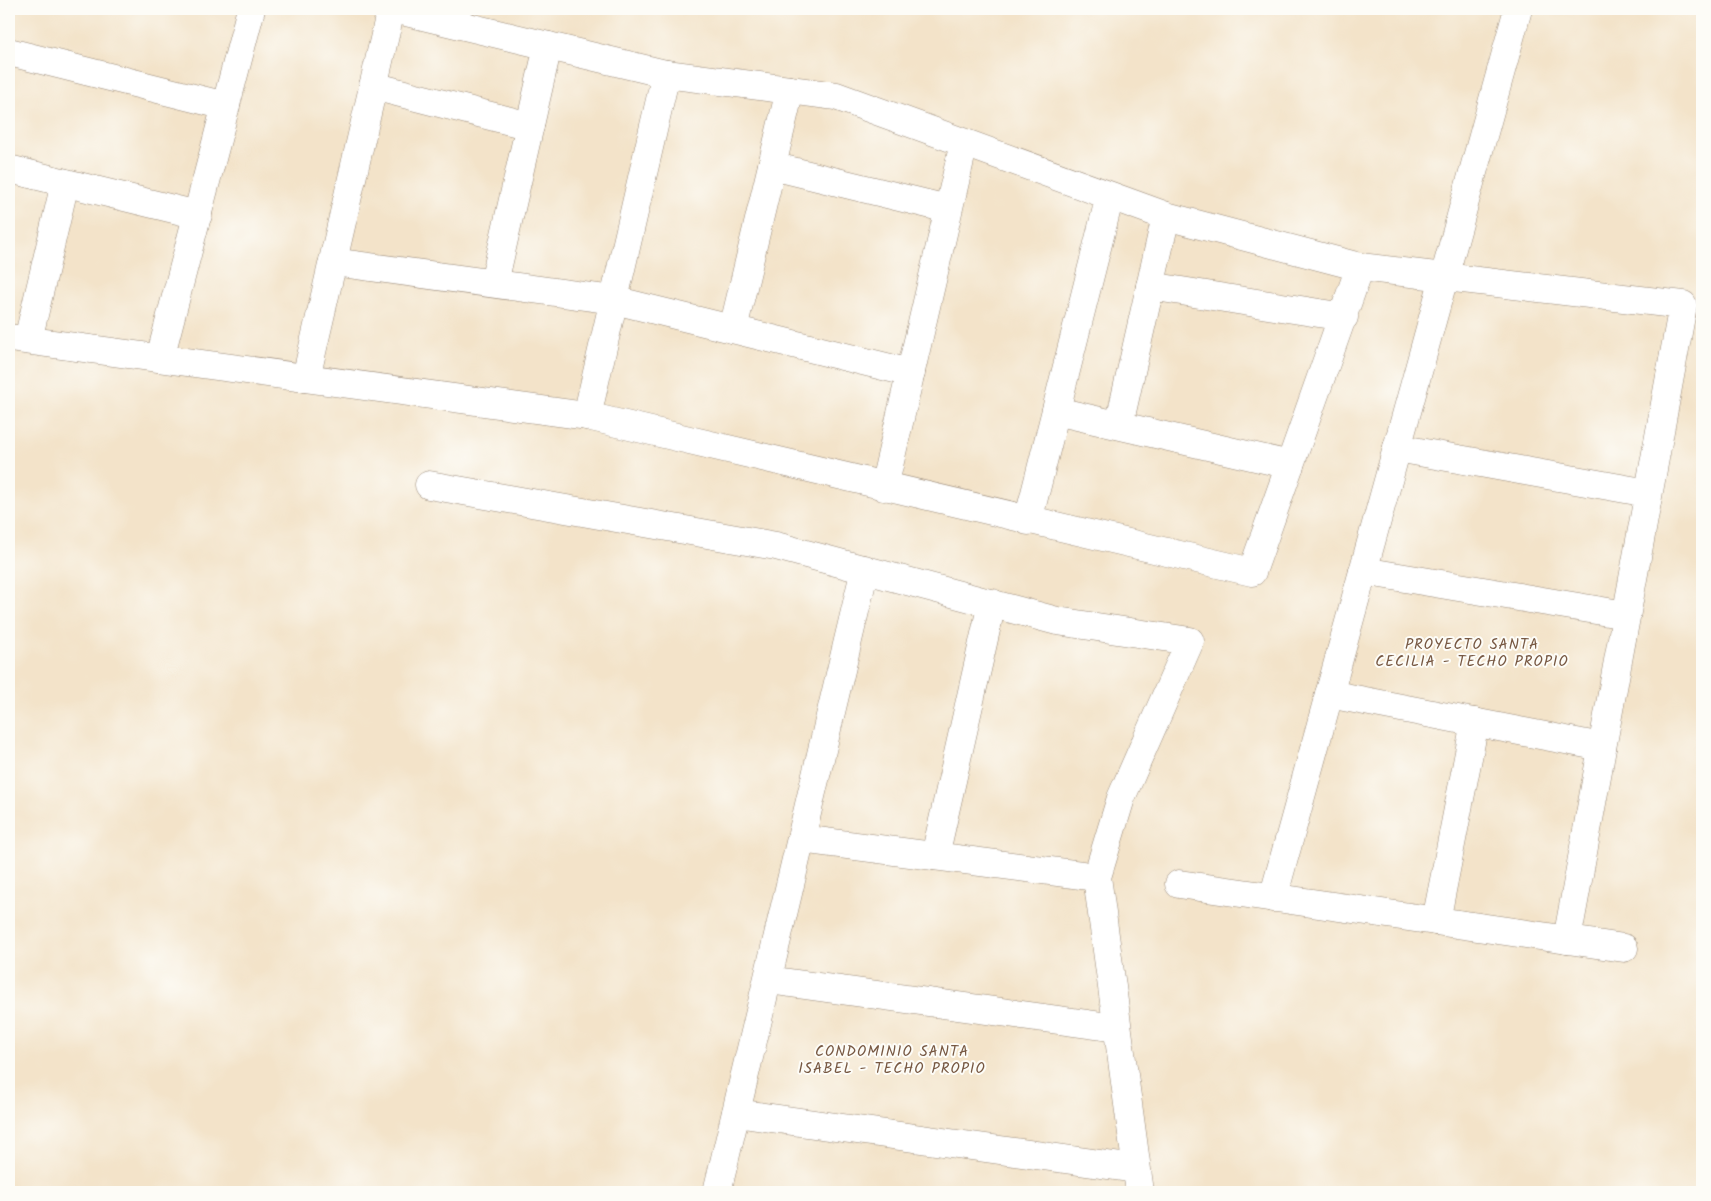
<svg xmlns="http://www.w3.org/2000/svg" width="1711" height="1201" font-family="Kalam,sans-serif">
  <rect width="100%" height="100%" fill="#fdfcf7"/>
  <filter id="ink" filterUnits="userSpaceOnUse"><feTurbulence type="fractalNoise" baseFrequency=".02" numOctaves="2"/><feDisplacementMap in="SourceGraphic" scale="10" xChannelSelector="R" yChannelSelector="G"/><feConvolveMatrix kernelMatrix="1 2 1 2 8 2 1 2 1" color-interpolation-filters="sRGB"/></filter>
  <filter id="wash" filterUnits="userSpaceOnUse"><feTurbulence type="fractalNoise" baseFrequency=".0096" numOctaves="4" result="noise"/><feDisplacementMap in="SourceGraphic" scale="20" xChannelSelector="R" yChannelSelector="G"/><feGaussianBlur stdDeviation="1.12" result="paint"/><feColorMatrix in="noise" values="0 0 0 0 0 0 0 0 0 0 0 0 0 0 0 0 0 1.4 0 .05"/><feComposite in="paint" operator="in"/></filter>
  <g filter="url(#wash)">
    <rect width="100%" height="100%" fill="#f3e3c9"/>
  </g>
  <g filter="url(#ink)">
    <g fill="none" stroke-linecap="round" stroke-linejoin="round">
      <defs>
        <g id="minor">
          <polyline points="393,9 666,74 836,96 1166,216 1360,267 1683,305 1567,940"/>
          <polyline points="9,52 226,106"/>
          <polyline points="373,86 530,126"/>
          <polyline points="772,166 948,209"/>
          <polyline points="9,169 198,215"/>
          <polyline points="333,262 614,300 911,373"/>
          <polyline points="494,283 548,46"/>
          <polyline points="1150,286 1344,317"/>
          <polyline points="733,329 790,90"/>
          <polyline points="9,338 587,416 1252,572 1360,267"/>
          <polyline points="28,340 65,183"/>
          <polyline points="160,358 251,9"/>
          <polyline points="306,378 391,9"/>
          <polyline points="1056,411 1290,465"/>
          <polyline points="587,416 666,74"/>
          <polyline points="1119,425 1166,216"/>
          <polyline points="1397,448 1648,493"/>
          <polyline points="429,485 776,546 1057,621 1190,641 1121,798 1097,877 1140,1192"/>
          <polyline points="884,487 964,143"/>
          <polyline points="1028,521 1110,196"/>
          <polyline points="1363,571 1626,615"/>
          <polyline points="1329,694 1602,747"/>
          <polyline points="801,839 1097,877"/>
          <polyline points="935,856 992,603"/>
          <polyline points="1179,884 1624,948"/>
          <polyline points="1273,898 1518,9"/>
          <polyline points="1436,921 1475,722"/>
          <polyline points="768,980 1117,1028"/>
          <polyline points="736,1113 1136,1169"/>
          <polyline points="717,1192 865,569"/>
        </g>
      </defs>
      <use href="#minor" stroke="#978674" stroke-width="29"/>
      <use href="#minor" stroke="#fff" stroke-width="28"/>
    </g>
  </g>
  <g text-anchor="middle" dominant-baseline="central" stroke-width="4" stroke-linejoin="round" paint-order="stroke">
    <g font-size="15" letter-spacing="1" fill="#775842" stroke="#fdfcf7">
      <text x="1472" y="645">PROYECTO SANTA<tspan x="1472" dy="17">CECILIA - TECHO PROPIO</tspan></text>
      <text x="892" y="1052">CONDOMINIO SANTA<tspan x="892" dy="17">ISABEL - TECHO PROPIO</tspan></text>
    </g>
  </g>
  <rect width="1711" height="1201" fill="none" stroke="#fdfcf7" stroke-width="30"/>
</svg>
